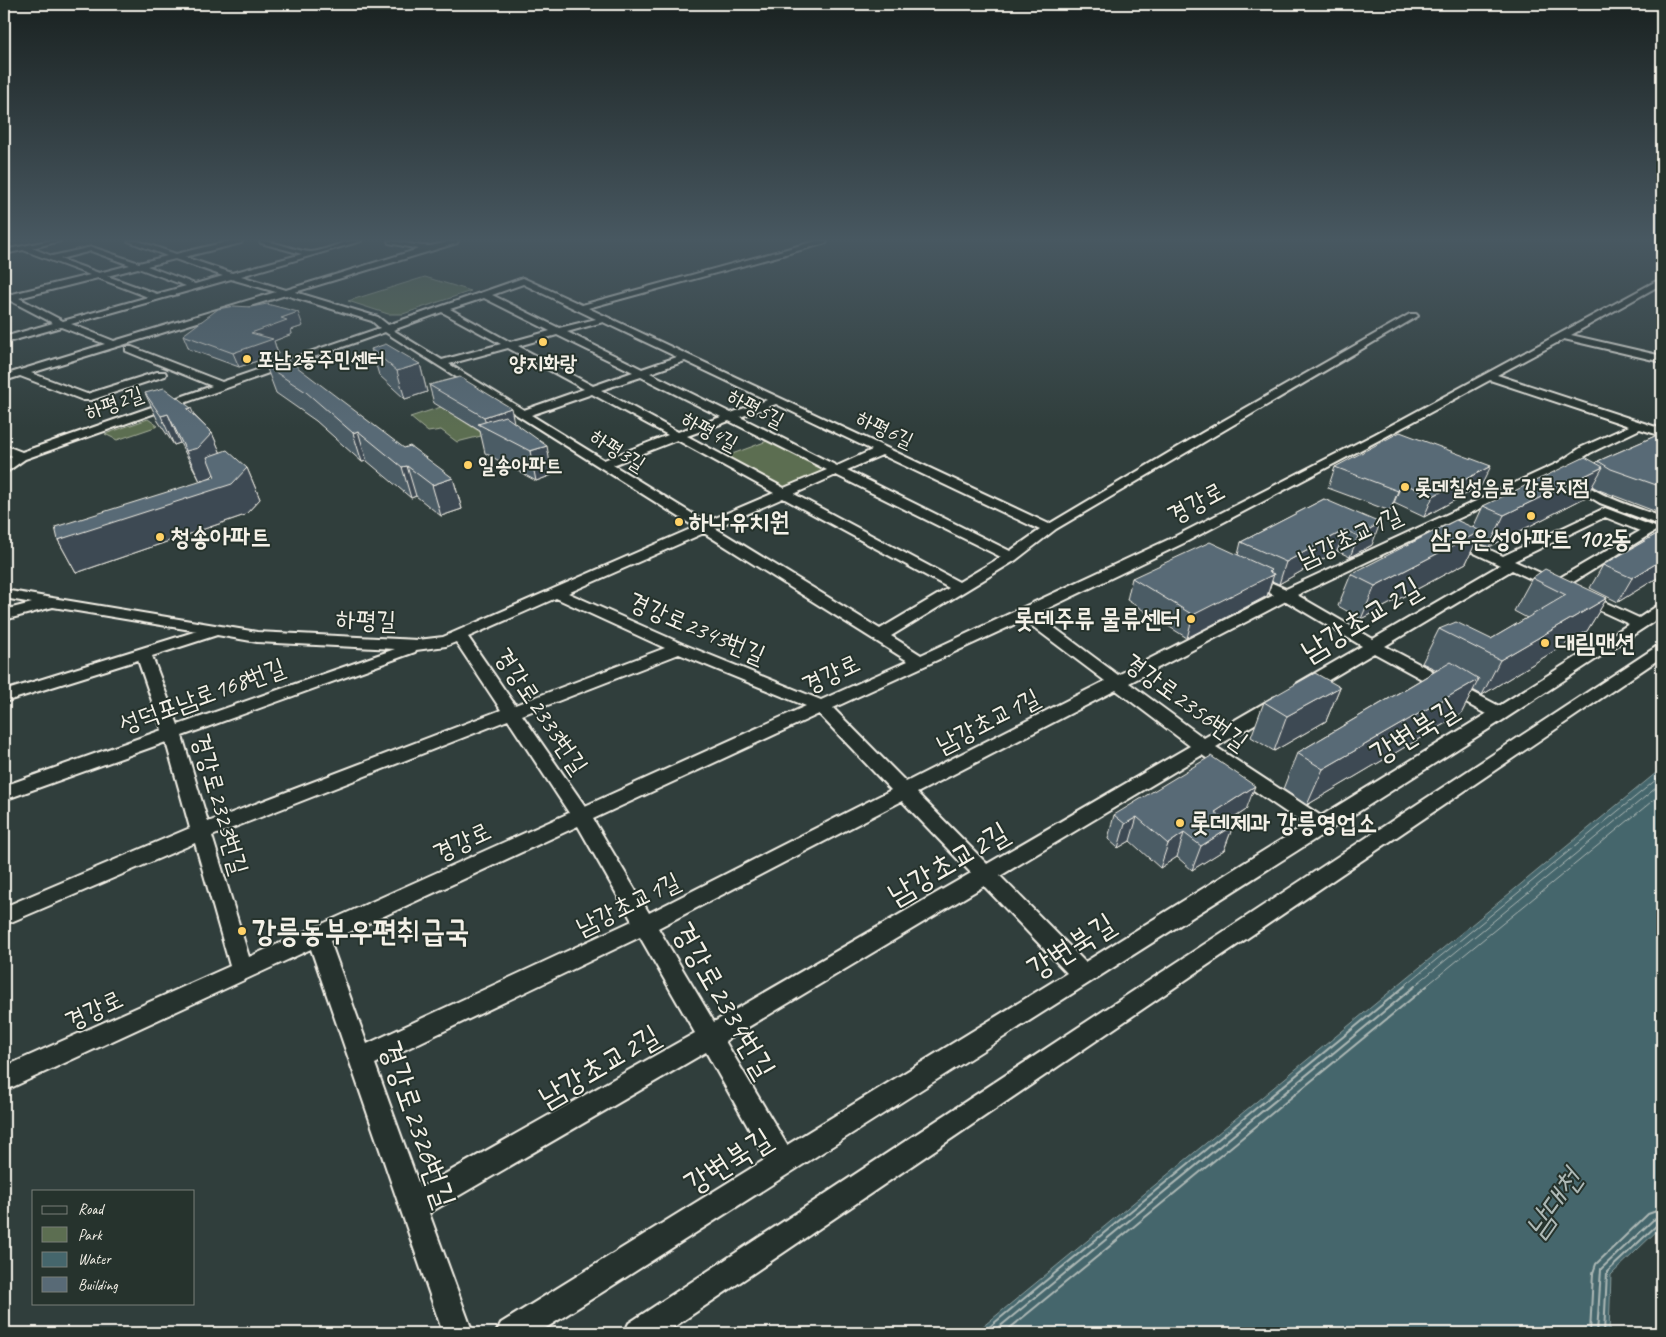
<svg xmlns="http://www.w3.org/2000/svg" width="1666" height="1337" font-family="Caveat,'Poor Story',sans-serif">
  <rect width="100%" height="100%" fill="#303e3c"/>
  <filter id="ink" filterUnits="userSpaceOnUse"><feTurbulence type="fractalNoise" baseFrequency=".02" numOctaves="2"/><feDisplacementMap in="SourceGraphic" scale="10" xChannelSelector="R" yChannelSelector="G"/><feConvolveMatrix kernelMatrix="1 2 1 2 8 2 1 2 1" color-interpolation-filters="sRGB"/></filter>
  <g filter="url(#ink)">
    <g fill="#5c6e51" stroke="#a8b09c">
      <polygon points="425,277 471,291 403,314 388,314 348,301"/>
      <polygon points="441,407 485,435 457,442 441,430 428,432 410,417"/>
      <polygon points="148,419 158,426 117,440 105,434"/>
      <polygon points="770,440 829,470 784,490 724,457"/>
    </g>
    <polygon fill="#45666c" stroke="#8b9e9e" points="1662,768 1662,1226 1611,1275 1609,1333 975,1333"/>
    <g fill="none" stroke-linecap="round" stroke-linejoin="round">
      <g stroke="#aeb9b6" stroke-width="1">
        <polyline points="1403,987 1662,775"/>
        <polyline points="1413,987 1662,783"/>
        <polyline points="1425,987 1662,793"/>
      </g>
      <g stroke="#aeb9b6" stroke-width="2">
        <polyline points="982,1333 1405,986"/>
        <polyline points="992,1333 1415,986"/>
        <polyline points="1004,1333 1427,986"/>
        <polyline points="1590,1333 1593,1273 1596,1264 1648,1214 1662,1209"/>
        <polyline points="1597,1333 1601,1269 1653,1220 1662,1217"/>
        <polyline points="1604,1333 1607,1272 1657,1225 1662,1223"/>
      </g>
      <defs>
        <g id="minor">
          <path d="M 47,241 L 60,241 L 32,248 L 52,256 L 92,247 L 139,263 L 167,256 L 128,241 L 138,241 L 176,254 L 230,241 L 242,241 L 241,243 L 184,257 L 232,273 L 302,254 L 261,243 L 260,241 C 278,241 297,252 311,252 C 328,251 343,239 361,241 L 241,276 L 286,290 L 419,249 L 389,243 L 388,241 C 401,241 418,247 429,246 C 439,245 447,241 458,241 L 457,243 L 295,292 L 378,317 L 388,325 L 523,278 L 582,305 L 816,241 L 827,241 L 826,243 L 588,308 L 1049,524 L 1202,433 L 1410,314 L 1416,314 L 1418,316 L 1056,529 L 1016,560 L 891,636 L 921,655 L 1174,537 L 1375,434 L 1662,278 L 1662,284 L 1571,335 L 1662,356 L 1662,362 L 1564,339 L 1497,375 L 1662,429 L 1662,436 L 1640,429 L 1590,453 L 1569,467 C 1583,493 1635,507 1662,517 L 1662,526 L 1600,503 L 1565,482 L 1559,472 L 1440,527 L 1503,556 L 1605,508 L 1655,527 L 1657,530 L 1562,589 L 1552,589 L 1512,570 L 1385,646 L 1499,706 L 1629,624 L 1577,600 L 1575,597 L 1577,594 L 1587,594 L 1639,618 L 1657,606 L 1662,605 L 1662,616 L 1506,718 L 538,1333 L 496,1333 L 501,1323 L 766,1159 L 706,1052 L 429,1213 L 473,1333 L 443,1333 L 311,949 L 4,1091 L 4,1067 L 230,966 L 195,843 L 4,925 L 4,907 L 190,828 L 166,742 L 4,800 L 4,786 L 162,730 L 138,660 L 4,702 L 4,691 L 197,631 L 53,607 L 4,620 L 4,610 L 32,603 L 4,598 L 4,590 L 257,632 L 418,640 L 443,637 L 695,527 L 385,332 L 25,459 L 8,471 L 4,472 L 4,463 L 12,456 L 4,452 L 4,445 L 22,452 L 212,386 L 126,351 L 126,347 L 132,347 L 222,382 L 380,328 L 372,321 L 286,295 L 31,373 L 87,394 L 157,372 L 165,372 L 166,374 L 165,376 L 91,400 L 83,400 L 20,376 L 4,381 L 4,375 L 105,344 L 61,327 L 4,343 L 4,337 L 53,323 L 9,300 L 4,302 L 4,293 L 12,294 L 90,275 L 23,250 L 4,254 L 4,250 ZM 91,251 L 130,265 L 99,273 L 60,259 ZM 175,259 L 223,276 L 195,284 L 147,266 ZM 138,268 L 186,286 L 157,294 L 107,276 ZM 98,278 L 148,297 L 63,321 L 19,298 ZM 231,279 L 276,292 L 114,341 L 71,324 ZM 523,284 L 596,319 L 559,328 L 492,295 ZM 484,298 L 550,331 L 510,342 L 450,309 ZM 442,312 L 501,344 L 442,360 L 393,330 ZM 603,322 L 677,357 L 642,369 L 567,332 ZM 557,335 L 633,372 L 593,386 L 518,346 ZM 508,348 L 584,389 L 524,410 L 449,364 ZM 685,361 L 767,400 L 731,413 L 650,373 ZM 641,377 L 721,417 L 678,432 L 601,390 ZM 1490,380 L 1629,426 L 1582,447 L 1558,463 L 1286,589 L 1254,575 L 1244,575 L 1242,578 L 1244,581 L 1274,595 L 1118,675 L 1036,614 L 1184,543 L 1383,438 ZM 592,394 L 668,435 L 604,460 L 531,415 ZM 776,404 L 872,450 L 837,466 L 740,417 ZM 729,421 L 827,470 L 784,488 L 687,436 ZM 677,440 L 774,493 L 706,522 L 613,465 ZM 882,455 L 1040,530 L 1010,551 L 847,470 ZM 836,475 L 1001,557 L 959,582 L 794,494 ZM 783,498 L 949,588 L 880,629 L 715,528 ZM 1605,517 L 1640,531 L 1556,580 L 1514,561 ZM 1429,532 L 1500,565 L 1373,639 L 1297,595 ZM 704,533 L 908,661 L 821,700 L 685,645 L 568,593 ZM 556,598 L 665,648 L 515,705 L 468,637 ZM 1286,601 L 1362,646 L 1298,683 L 1296,687 L 1298,691 L 1304,692 L 1310,691 L 1374,653 L 1486,714 L 1321,816 L 1216,747 L 1285,706 L 1287,702 L 1285,698 L 1279,696 L 1273,698 L 1204,738 L 1129,683 ZM 1024,620 L 1105,681 L 906,782 L 833,708 ZM 217,635 L 257,642 L 395,649 L 178,725 L 152,656 ZM 456,642 L 501,710 L 208,822 L 182,736 L 415,652 L 416,650 L 446,646 ZM 679,654 L 806,706 L 585,806 L 522,715 ZM 1116,690 L 1190,746 L 987,864 L 917,793 ZM 819,714 L 891,790 L 649,913 L 593,819 ZM 508,720 L 569,813 L 249,957 L 212,836 ZM 1202,755 L 1305,825 L 1085,962 L 1000,876 ZM 902,801 L 971,873 L 714,1022 L 658,928 ZM 578,826 L 632,921 L 367,1044 L 330,941 ZM 984,886 L 1067,973 L 787,1145 L 725,1041 ZM 640,937 L 695,1033 L 420,1188 L 375,1064 Z"/>
          <polygon points="1662,645 1662,657 665,1333 624,1333 629,1323 1656,647"/>
        </g>
      </defs>
      <use href="#minor" stroke="#f4f1e8" stroke-width="4"/>
      <use href="#minor" fill="#26332d" fill-rule="evenodd"/>
    </g>
    <g fill="#4c5b65" stroke="#f4f1e8">
      <polygon points="303,326 291,330 292,334 274,341 278,354 239,367 189,349 183,335"/>
      <polygon points="371,349 420,364 427,392 405,399 379,375"/>
      <polygon points="266,366 453,478 462,509 441,516 416,496 411,498 367,461 362,462 316,421 276,393"/>
      <polygon points="429,385 514,423 552,475 536,481 485,453 480,431 434,403"/>
      <polygon points="145,393 194,415 212,433 220,452 247,468 260,499 245,515 76,573 58,540 215,477 214,474 211,477 200,481 180,443 174,445 158,421"/>
      <polygon points="1662,433 1662,514 1599,490 1592,486 1586,497 1489,547 1476,541 1466,563 1361,619 1338,606 1351,574 1473,528 1483,506 1596,463 1598,461"/>
      <polygon points="1335,467 1481,486 1424,517 1394,503 1390,511 1328,488"/>
      <polygon points="1324,499 1372,545 1350,557 1337,551 1279,584 1272,581 1267,596 1187,638 1127,600 1132,578 1238,555 1241,542"/>
      <polygon points="1662,531 1662,575 1618,602 1590,588 1603,565"/>
      <polygon points="1532,578 1607,598 1587,631 1482,695 1473,690 1461,714 1307,805 1283,789 1297,753 1437,670 1422,663 1439,629 1491,639 1527,618 1514,611"/>
      <polygon points="1340,687 1326,721 1274,751 1251,737 1264,702"/>
      <polygon points="1246,810 1228,822 1233,826 1224,850 1192,870 1177,857 1160,868 1130,841 1118,848 1108,839 1114,815"/>
    </g>
    <g fill="#3e4a53" stroke="#f4f1e8">
      <polygon points="298,312 303,326 291,330 292,334 274,341 278,354 239,367 233,353 251,333 281,318"/>
      <polygon points="420,364 427,392 405,399 397,371"/>
      <polygon points="191,408 203,436 187,409"/>
      <polygon points="511,408 515,427 487,429 484,417"/>
      <polygon points="168,414 180,443 174,445 161,416"/>
      <polygon points="358,431 367,461 362,462 353,433"/>
      <polygon points="212,433 225,463 211,477 200,481 186,451"/>
      <polygon points="547,446 552,475 536,481 530,451"/>
      <polygon points="407,466 416,496 411,498 402,467"/>
      <polygon points="1491,466 1481,486 1424,517 1433,496"/>
      <polygon points="1603,467 1586,497 1489,547 1504,515"/>
      <polygon points="247,468 260,499 245,515 76,573 58,540"/>
      <polygon points="453,478 462,509 441,516 432,485"/>
      <polygon points="1402,483 1394,503 1390,511 1398,491"/>
      <polygon points="1380,523 1372,545 1350,557 1358,536"/>
      <polygon points="1345,530 1337,551 1279,584 1286,562"/>
      <polygon points="1481,531 1466,563 1361,619 1375,586"/>
      <polygon points="1662,560 1662,575 1618,602 1632,578"/>
      <polygon points="1271,570 1269,577 1274,574 1267,596 1187,638 1193,615"/>
      <polygon points="1607,598 1587,631 1482,695 1500,660"/>
      <polygon points="1479,679 1461,714 1307,805 1323,769"/>
      <polygon points="1340,687 1326,721 1274,751 1287,716"/>
      <polygon points="1255,786 1246,810 1207,836 1215,812"/>
      <polygon points="1137,817 1130,841 1118,848 1125,824"/>
      <polygon points="1233,826 1224,850 1192,870 1201,846"/>
      <polygon points="1184,833 1177,857 1160,868 1168,844"/>
    </g>
    <g fill="#586a76" stroke="#f4f1e8">
      <polygon points="267,304 298,312 281,318 287,320 251,333 273,339 233,353 183,335 218,309 234,306 251,307"/>
      <polygon points="386,344 420,364 397,371 371,349"/>
      <polygon points="288,360 404,448 410,446 453,478 432,485 407,466 402,467 358,431 353,433 306,392 266,366"/>
      <polygon points="460,377 511,408 484,417 429,385"/>
      <polygon points="164,388 191,408 187,409 212,433 198,448 186,451 168,414 161,416 145,393"/>
      <polygon points="505,416 547,446 530,451 478,424"/>
      <polygon points="1400,432 1491,466 1433,496 1402,483 1398,491 1335,467"/>
      <polygon points="1662,433 1662,487 1611,469 1598,461"/>
      <polygon points="227,450 247,468 232,484 58,540 55,527 215,477 207,457"/>
      <polygon points="1585,457 1603,467 1504,515 1483,506"/>
      <polygon points="1324,499 1380,523 1358,536 1345,530 1286,562 1241,542"/>
      <polygon points="1456,520 1481,531 1375,586 1351,574"/>
      <polygon points="1662,531 1662,560 1632,578 1603,565"/>
      <polygon points="1210,542 1271,570 1269,572 1274,574 1193,615 1132,578"/>
      <polygon points="1545,569 1607,598 1500,660 1439,629 1456,622 1491,639 1566,595 1532,578"/>
      <polygon points="1451,662 1479,679 1323,769 1297,753"/>
      <polygon points="1315,673 1340,687 1287,716 1264,702"/>
      <polygon points="1211,756 1255,786 1215,812 1233,826 1201,846 1184,833 1168,844 1137,817 1125,824 1114,815"/>
    </g>
  </g>
  <linearGradient id="sky" x2="0" y2="1"><stop stop-color="#1a2221"/><stop offset="0.56" stop-color="#485861"/><stop offset="1" stop-color="#485861" stop-opacity="0"/></linearGradient>
  <rect width="1666" height="428" fill="url(#sky)"/>
  <g fill="#ffd166" stroke="#26332d" stroke-width="2">
    <circle cx="543" cy="342" r="5"/>
    <circle cx="247" cy="359" r="5"/>
    <circle cx="468" cy="465" r="5"/>
    <circle cx="1405" cy="487" r="5"/>
    <circle cx="1531" cy="516" r="5"/>
    <circle cx="679" cy="522" r="5"/>
    <circle cx="160" cy="537" r="5"/>
    <circle cx="1191" cy="619" r="5"/>
    <circle cx="1545" cy="643" r="5"/>
    <circle cx="1180" cy="823" r="5"/>
    <circle cx="242" cy="931" r="5"/>
  </g>
  <g text-anchor="middle" dominant-baseline="central" stroke-width="4" stroke-linejoin="round" paint-order="stroke">
    <g font-size="21" font-weight="bold" fill="#f4f1e8" stroke="#26332d" text-anchor="start">
      <text x="257" y="359">포남2동주민센터</text>
      <text x="543" y="363" text-anchor="middle">양지화랑</text>
      <text x="478" y="465">일송아파트</text>
      <text x="1415" y="487">롯데칠성음료 강릉지점</text>
    </g>
    <g font-size="21" fill="#f4f1e8" stroke="#26332d">
      <text transform="translate(114 403) rotate(-20)">하평2길</text>
      <text transform="translate(756 408) rotate(27)">하평5길</text>
      <text transform="translate(885 429) rotate(25)">하평6길</text>
      <text transform="translate(710 431) rotate(28)">하평4길</text>
      <text transform="translate(618 450) rotate(32)">하평3길</text>
    </g>
    <g font-size="25" fill="#f4f1e8" stroke="#26332d">
      <text transform="translate(1196 503) rotate(-28)">경강로</text>
      <text transform="translate(1350 537) rotate(-25)">남강초교1길</text>
      <text transform="translate(366 620) rotate(2)">하평길</text>
      <text transform="translate(697 628) rotate(23)">경강로2343번길</text>
      <text transform="translate(831 674) rotate(-25)">경강로</text>
      <text transform="translate(202 696) rotate(-20)">성덕포남로168번길</text>
      <text transform="translate(1186 702) rotate(36)">경강로2356번길</text>
      <text transform="translate(541 711) rotate(56)">경강로2333번길</text>
      <text transform="translate(988 721) rotate(-27)">남강초교1길</text>
      <text transform="translate(220 804) rotate(74)">경강로2323번길</text>
      <text transform="translate(462 842) rotate(-25)">경강로</text>
      <text transform="translate(628 904) rotate(-26)">남강초교1길</text>
      <text transform="translate(94 1010) rotate(-25)">경강로</text>
    </g>
    <g font-size="25" font-weight="bold" fill="#f4f1e8" stroke="#26332d" text-anchor="start">
      <text x="689" y="522">하나유치원</text>
      <text x="170" y="537">청송아파트</text>
      <text x="1531" y="539" text-anchor="middle">삼우은성아파트 102동</text>
      <text x="1181" y="619" text-anchor="end">롯데주류 물류센터</text>
      <text x="1555" y="643">대림맨션</text>
      <text x="1190" y="823">롯데제과 강릉영업소</text>
    </g>
    <g font-size="30" fill="#f4f1e8" stroke="#26332d">
      <text transform="translate(1361 619) rotate(-31)">남강초교2길</text>
      <text transform="translate(1414 731) rotate(-32)">강변북길</text>
      <text transform="translate(948 863) rotate(-30)">남강초교2길</text>
      <text transform="translate(1071 946) rotate(-32)">강변북길</text>
      <text transform="translate(724 1000) rotate(60)">경강로2334번길</text>
      <text transform="translate(599 1066) rotate(-30)">남강초교2길</text>
      <text transform="translate(418 1124) rotate(71)">경강로2326번길</text>
      <text transform="translate(728 1161) rotate(-32)">강변북길</text>
    </g>
    <g font-size="30" font-weight="bold" fill="#f4f1e8" stroke="#26332d" text-anchor="start">
      <text x="252" y="931">강릉동부우편취급국</text>
    </g>
    <g font-size="31" font-style="italic" fill="#aeb9b6" stroke="#26332d">
      <text transform="translate(1553 1203) rotate(-55)">남대천</text>
    </g>
  </g>
  <rect width="1666" height="1337" fill="none" stroke="#26332d" stroke-width="20"/>
  <rect x="10" y="10" width="1646" height="1317" fill="none" stroke="#f4f1e8" stroke-width="2" filter="url(#ink)"/>
  <rect x="32" y="1190" width="162" height="115" fill="#26332d" stroke="#787f78"/>
  <rect x="42" y="1206" width="25" height="8" fill="#26332d" stroke="#787f78"/>
  <text x="78" y="1214" font-size="15" fill="#f4f1e8">Road</text>
  <rect x="42" y="1227" width="25" height="15" fill="#5c6e51" stroke="#787f78"/>
  <text x="78" y="1240" font-size="15" fill="#f4f1e8">Park</text>
  <rect x="42" y="1252" width="25" height="15" fill="#45666c" stroke="#787f78"/>
  <text x="78" y="1264" font-size="15" fill="#f4f1e8">Water</text>
  <rect x="42" y="1277" width="25" height="15" fill="#586a76" stroke="#787f78"/>
  <text x="78" y="1290" font-size="15" fill="#f4f1e8">Building</text>
</svg>
